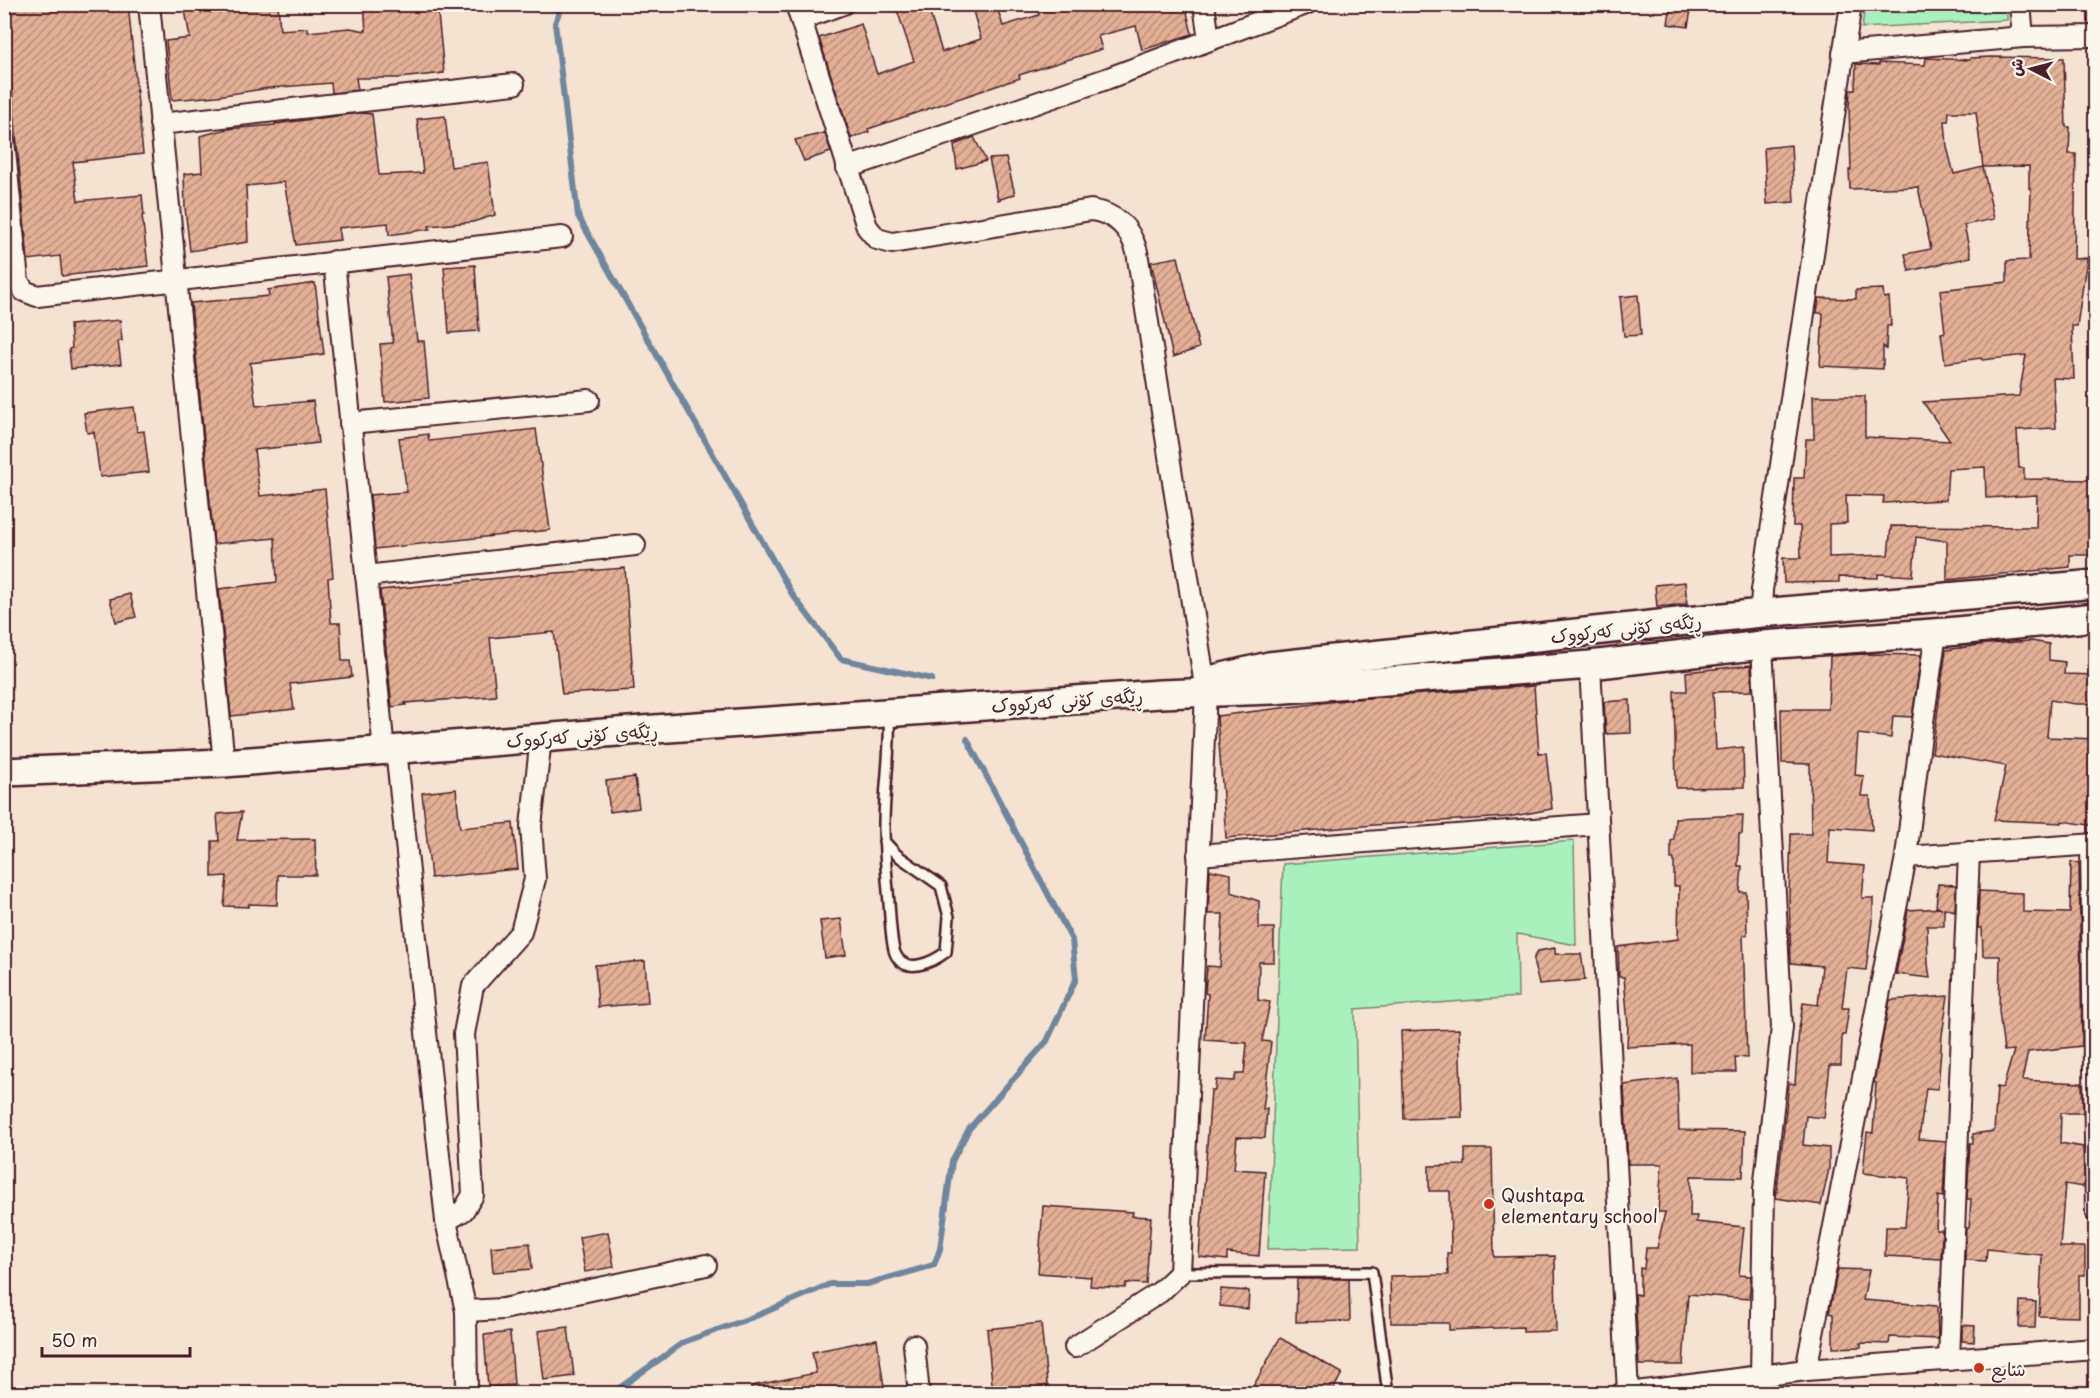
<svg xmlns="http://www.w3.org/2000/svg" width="2100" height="1398" font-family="'Playpen Sans','Playpen Sans Arabic',sans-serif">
  <defs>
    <pattern id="building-hatch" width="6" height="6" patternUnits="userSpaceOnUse" patternTransform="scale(1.5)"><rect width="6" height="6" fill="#e3b095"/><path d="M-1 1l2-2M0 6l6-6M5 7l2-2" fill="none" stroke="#ba8f7a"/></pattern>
  </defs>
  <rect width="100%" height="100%" fill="#f4e2d2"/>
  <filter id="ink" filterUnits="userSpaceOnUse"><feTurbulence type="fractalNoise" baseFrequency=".0167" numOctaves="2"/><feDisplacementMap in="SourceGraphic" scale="12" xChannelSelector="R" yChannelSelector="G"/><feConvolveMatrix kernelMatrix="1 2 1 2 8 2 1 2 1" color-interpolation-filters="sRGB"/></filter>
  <g filter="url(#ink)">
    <g fill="#a8f1bf" stroke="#798875" stroke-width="1.5">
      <polygon points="1865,5 2007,5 2007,20 1862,28"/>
      <polygon points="1574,841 1576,945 1517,934 1518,997 1355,1009 1360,1247 1268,1249 1283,864"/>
    </g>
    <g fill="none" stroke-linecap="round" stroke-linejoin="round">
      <g stroke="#6f869c" stroke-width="6">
        <polyline points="562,4 555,23 578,216 792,594 841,659 932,679"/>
        <polyline points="611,1394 684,1342 756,1316 830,1284 867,1284 934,1265 940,1249 952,1161 969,1129 1047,1041 1076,979 1072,940 967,739"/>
      </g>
    </g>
    <g fill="url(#building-hatch)" stroke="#4a1f2b" stroke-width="1.5" fill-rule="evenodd">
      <polygon points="4,4 128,4 143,154 73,162 78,201 142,195 144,215 142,215 148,266 62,276 60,256 28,260 11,80 7,80 4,52"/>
      <polygon points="184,4 278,4 280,30 307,28 307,32 350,28 366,31 364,4 437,4 444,73 399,78 356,78 358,90 332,93 331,83 269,88 217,96 172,100 166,41 190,38"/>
      <polygon points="895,4 927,4 942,52 981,39 971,4 996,4 1003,26 1039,15 1037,4 1185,4 1192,34 1142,50 1136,26 1098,36 1102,49 1019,75 1020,78 868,129 869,132 851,138 819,38 861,24 877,74 914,61"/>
      <polygon points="1671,4 1692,4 1688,27 1668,24"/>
      <path d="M 1991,57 L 2064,58 L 2066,127 L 2070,127 L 2069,154 L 2076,154 L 2074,259 L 2087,258 L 2077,326 L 2072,326 L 2074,379 L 2053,378 L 2056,428 L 2017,430 L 2019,468 L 2024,468 L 2024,479 L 2096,480 L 2096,555 L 2070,555 L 2070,567 L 1947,580 L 1947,541 L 1916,537 L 1913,576 L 1878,574 L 1878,578 L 1839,577 L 1839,582 L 1784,583 L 1783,558 L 1801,558 L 1800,526 L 1793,526 L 1794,478 L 1804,478 L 1806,439 L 1814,439 L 1813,396 L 1865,396 L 1865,437 L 1950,441 L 1923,402 L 2019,396 L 2026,355 L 1982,360 L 1981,358 L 1945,363 L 1941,333 L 1945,332 L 1940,290 L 2007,282 L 2007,261 L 2029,260 L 2031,188 L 2029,188 L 2029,166 L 1983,167 L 1994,219 L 1964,225 L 1971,257 L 1909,271 L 1905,254 L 1931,249 L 1918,187 L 1850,189 L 1849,170 L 1851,170 L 1849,107 L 1850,90 L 1855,90 L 1856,64 L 1879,65 L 1879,63 L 1925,65 L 1926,58 L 1970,60 L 1970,58 ZM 1949,112 L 1976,112 L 1983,167 L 1954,174 L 1947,147 L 1945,121 L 1948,121 ZM 1985,467 L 1986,498 L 2037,495 L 2036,527 L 1891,526 L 1888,555 L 1829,557 L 1829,524 L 1847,523 L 1846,495 L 1884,496 L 1883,503 L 1946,500 L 1948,469 Z"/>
      <polygon points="360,113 372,114 379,175 423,173 417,119 445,116 451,167 488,162 495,215 473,222 429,226 430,229 389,235 388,223 338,228 340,240 296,245 284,182 246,186 248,242 190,251 185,208 184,174 202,172 200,136 227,129 275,125 275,124"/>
      <polygon points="825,133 831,152 804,161 795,140"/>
      <polygon points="974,137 986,161 957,169 954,145"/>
      <polygon points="1791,145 1794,202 1767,204 1764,148"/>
      <polygon points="1006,158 1015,194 998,200 989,159"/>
      <polygon points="1178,257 1199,348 1173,357 1151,262"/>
      <polygon points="475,265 479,331 449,333 444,267"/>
      <polygon points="409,274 417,341 424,341 429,398 385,402 380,344 393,343 386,277"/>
      <polygon points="315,283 324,354 250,363 256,406 313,401 318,443 254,450 260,496 325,489 333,577 328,578 331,623 340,623 342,661 350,661 352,677 290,684 294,709 231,716 219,589 277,582 275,538 214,544 191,303 269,296 268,290"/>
      <polygon points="1883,289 1884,298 1889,297 1891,326 1887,326 1886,349 1883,346 1883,369 1820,366 1823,313 1817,313 1819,298 1856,299 1856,290"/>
      <polygon points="1638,295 1641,335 1624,336 1620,297"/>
      <polygon points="120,320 122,341 118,341 121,364 71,369 69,349 72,348 70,325"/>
      <polygon points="134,407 137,432 144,431 149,472 100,477 94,432 87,433 84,413"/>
      <polygon points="536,429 550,530 375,549 370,495 407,492 399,438 428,434 429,441"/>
      <polygon points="625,568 634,690 562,694 554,632 490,638 496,696 405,703 406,705 392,707 380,590 529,575"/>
      <polygon points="1685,582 1687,604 1657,607 1655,585"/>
      <polygon points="130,594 136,617 116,622 110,599"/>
      <polygon points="2031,641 2049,644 2049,660 2065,662 2064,674 2096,675 2096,704 2076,704 2050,700 2047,737 2096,739 2096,826 2062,821 2062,823 1994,820 2006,766 1932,753 1946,650 1987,644"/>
      <polygon points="1866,654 1921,655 1912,717 1893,716 1891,738 1858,734 1855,775 1864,776 1861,796 1870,796 1872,830 1830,827 1828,863 1865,866 1862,898 1873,898 1873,913 1866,970 1847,968 1842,1008 1849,1008 1845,1035 1842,1035 1841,1065 1830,1065 1824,1118 1806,1116 1803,1145 1829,1148 1829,1169 1821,1205 1776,1198 1789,1083 1795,1084 1799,1029 1803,1003 1818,1005 1822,966 1791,963 1789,896 1791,834 1811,834 1810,764 1782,763 1781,709 1828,709 1830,656"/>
      <polygon points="1751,665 1752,691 1713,692 1716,750 1743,747 1744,787 1676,788 1674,691 1687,691 1686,672"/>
      <polygon points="1534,686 1539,754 1546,752 1552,809 1508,817 1374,825 1226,838 1217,716 1354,699"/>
      <polygon points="1630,700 1631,733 1606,734 1604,702"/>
      <polygon points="635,777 639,808 610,812 606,781"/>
      <polygon points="456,789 460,828 513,823 518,869 431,878 422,793"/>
      <polygon points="242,812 237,840 315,839 316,875 278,875 277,905 249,904 249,907 224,906 227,876 212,877 212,841 219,841 217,814"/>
      <polygon points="1743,815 1742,834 1739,834 1738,866 1742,866 1740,892 1746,892 1747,935 1743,935 1747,1058 1735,1057 1736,1072 1690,1072 1690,1044 1627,1047 1628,1025 1624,977 1619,977 1618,947 1678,939 1679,886 1674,886 1674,859 1671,859 1671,841 1674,840 1675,818"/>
      <polygon points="2071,862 2079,863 2082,1046 2028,1052 2022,1080 2082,1083 2083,1113 2061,1113 2060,1143 2083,1147 2084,1180 2083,1187 2065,1184 2060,1247 2085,1247 2085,1275 2079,1275 2079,1317 2039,1316 2042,1255 1987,1249 1986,1261 1965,1260 1966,1228 1969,1228 1971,1199 1967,1199 1970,1143 1973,1143 1973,1134 1994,1131 1997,1087 2003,1088 2014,1050 2004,1051 1999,1011 2000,956 1983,956 1982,928 1978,928 1979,891 2023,893 2023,912 2070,913"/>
      <polygon points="1210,870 1231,874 1231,892 1259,901 1259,928 1274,928 1274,962 1259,962 1258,1000 1270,1002 1262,1041 1271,1042 1263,1110 1267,1108 1265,1138 1237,1137 1234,1169 1265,1171 1259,1256 1227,1253 1227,1260 1199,1257 1211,1090 1215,1090 1216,1080 1234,1081 1236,1074 1244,1074 1247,1043 1205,1040 1208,994 1205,993 1207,966 1220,967 1223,914 1208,914"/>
      <polygon points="1938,884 1956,885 1955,911 1944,908 1944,926 1927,926 1928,964 1930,978 1896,974 1908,910 1942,908 1936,907"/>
      <polygon points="841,919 846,955 825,958 820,921"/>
      <polygon points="1555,948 1555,954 1581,954 1585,980 1539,984 1534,965 1534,957 1538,951"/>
      <polygon points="645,961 648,1003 598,1007 595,965"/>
      <polygon points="1948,996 1942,1035 1938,1089 1926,1088 1919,1139 1946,1141 1943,1197 1938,1196 1936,1230 1942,1230 1941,1259 1885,1256 1886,1227 1905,1227 1909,1178 1863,1173 1867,1132 1873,1133 1876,1083 1874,1082 1890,1000"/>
      <polygon points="1459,1029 1462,1117 1404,1119 1401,1031"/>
      <polygon points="1677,1078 1679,1130 1745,1131 1743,1177 1691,1176 1690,1216 1697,1216 1696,1222 1744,1227 1739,1275 1751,1276 1750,1289 1749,1299 1688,1294 1683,1365 1639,1365 1635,1294 1640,1295 1640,1268 1644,1269 1646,1248 1657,1248 1665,1212 1658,1212 1662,1164 1628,1164 1624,1085"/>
      <polygon points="1465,1149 1492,1149 1494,1257 1555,1256 1556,1331 1523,1332 1523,1327 1449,1330 1449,1323 1391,1323 1390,1276 1448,1275 1447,1253 1451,1253 1450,1191 1429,1191 1429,1166 1465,1165"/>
      <polygon points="1043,1206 1133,1212 1132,1216 1151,1217 1146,1284 1126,1283 1125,1288 1090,1286 1091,1277 1038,1273"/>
      <polygon points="608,1232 614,1267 585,1272 579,1237"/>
      <polygon points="530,1243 532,1269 493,1272 491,1247"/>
      <polygon points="1838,1269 1869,1270 1863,1300 1937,1306 1938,1339 1890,1337 1889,1344 1861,1343 1861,1347 1833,1348 1833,1314 1829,1313"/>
      <polygon points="1297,1279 1349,1279 1350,1321 1296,1322"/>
      <polygon points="1221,1289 1249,1291 1248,1309 1220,1306"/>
      <polygon points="2020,1301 2036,1302 2035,1328 2019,1328"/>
      <polygon points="1041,1323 1048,1394 993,1394 987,1329"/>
      <polygon points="1962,1325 1975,1326 1974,1342 1962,1341"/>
      <polygon points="568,1327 574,1376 544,1380 538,1331"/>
      <polygon points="510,1332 514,1385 488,1387 484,1335"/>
      <polygon points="1280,1338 1342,1373 1331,1394 1249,1394"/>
      <polygon points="877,1339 885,1394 752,1394 751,1386 816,1373 812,1352"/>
    </g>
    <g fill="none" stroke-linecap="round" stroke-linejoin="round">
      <defs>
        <g id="lane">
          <path d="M 884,841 L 897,855 L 941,886 L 949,917 L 946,952 C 933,962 904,976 895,953 C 891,943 890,915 889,903 C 887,877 884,851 884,825 C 884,788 891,752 889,715"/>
          <polyline points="1180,1273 1372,1272 1388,1394"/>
        </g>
        <g id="street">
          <polyline points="149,4 224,763"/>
          <path d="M 796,4 L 867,227 L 877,239 L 892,243 L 1091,210 C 1116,214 1130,227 1137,252 L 1206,692 L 1180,1273 L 1160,1292 L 1075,1347"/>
          <polyline points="1204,4 1209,40"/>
          <polyline points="2020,4 2023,37"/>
          <polyline points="801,19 843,4"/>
          <polyline points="1843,53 2023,37 2096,36"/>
          <polyline points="160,124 514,84"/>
          <polyline points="4,141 18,281 24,291 37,296 562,237"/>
          <polyline points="847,168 1106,79 1306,4"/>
          <polyline points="334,261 384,750"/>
          <polyline points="350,423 589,400"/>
          <polyline points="366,576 635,545"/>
          <polyline points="1761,613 1762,590 1851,4"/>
          <polyline points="1590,665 1628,1393"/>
          <polyline points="396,749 446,1221 466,1311 503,1309 706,1265"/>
          <polyline points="2091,844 2096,1212"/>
          <polyline points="1198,855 1598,824"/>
          <polyline points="1906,857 2096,844"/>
          <polyline points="446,1221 463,1211 473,1195 464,1034 473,986 521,932 535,879 531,826 541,738"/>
          <polyline points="466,1311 467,1394"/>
          <polyline points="914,1345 919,1394"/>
          <polyline points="1949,1360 1969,852"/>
          <polyline points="1806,1370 1906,857 1920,742 1936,633"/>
          <polyline points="1761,1376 1764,1190 1782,1027 1762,645"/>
          <polyline points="1621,1394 1806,1370 2096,1349"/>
        </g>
        <g id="secondary">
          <polyline points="1210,680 1269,666 1761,613 2096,584"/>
          <polyline points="4,772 224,763 668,728 1160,694 1273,690 1590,665 1762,645 1947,632 2096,617"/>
        </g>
      </defs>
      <use href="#lane" stroke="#4a1f2b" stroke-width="14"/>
      <use href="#street" stroke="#4a1f2b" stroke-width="24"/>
      <use href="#secondary" stroke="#4a1f2b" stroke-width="32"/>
      <use href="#lane" stroke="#fbf7ec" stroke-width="9"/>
      <use href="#street" stroke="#fbf7ec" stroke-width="20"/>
      <use href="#secondary" stroke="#fbf7ec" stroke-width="27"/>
    </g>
  </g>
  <g fill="#c8321e" stroke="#fbf7ec" stroke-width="2">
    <circle cx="1489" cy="1204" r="6"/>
    <circle cx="1979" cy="1368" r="6"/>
  </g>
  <g text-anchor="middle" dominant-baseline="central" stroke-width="4.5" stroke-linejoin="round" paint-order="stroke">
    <g font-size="18" fill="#4a1f2b" stroke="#fbf7ec">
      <text transform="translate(1626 628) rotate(-6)">ڕێگەی کۆنی کەرکووک</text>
      <text transform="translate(1067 700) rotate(-4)">ڕێگەی کۆنی کەرکووک</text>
      <text transform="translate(582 735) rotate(-4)">ڕێگەی کۆنی کەرکووک</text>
    </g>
    <g font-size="18" fill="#4a1f2b" stroke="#fbf7ec" text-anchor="start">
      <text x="1501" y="1194">Qushtapa<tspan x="1501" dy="21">elementary school</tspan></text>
      <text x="1991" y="1368">شايع</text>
    </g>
  </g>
  <rect width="2100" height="1398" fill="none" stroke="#fbf7ec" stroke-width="24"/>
  <rect x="12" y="12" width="2076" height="1374" fill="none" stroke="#4a1f2b" stroke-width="2" filter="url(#ink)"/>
  <g transform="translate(2031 69) rotate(276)" stroke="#fbf7ec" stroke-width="4.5" paint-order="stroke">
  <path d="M0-4.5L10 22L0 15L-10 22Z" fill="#4a1f2b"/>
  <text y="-9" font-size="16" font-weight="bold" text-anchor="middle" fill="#4a1f2b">ش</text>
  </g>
  <path d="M42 1347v9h148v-9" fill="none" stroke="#4a1f2b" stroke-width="3"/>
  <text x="51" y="1347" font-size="18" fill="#4a1f2b" stroke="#fbf7ec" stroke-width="4.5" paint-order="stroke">50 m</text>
</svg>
